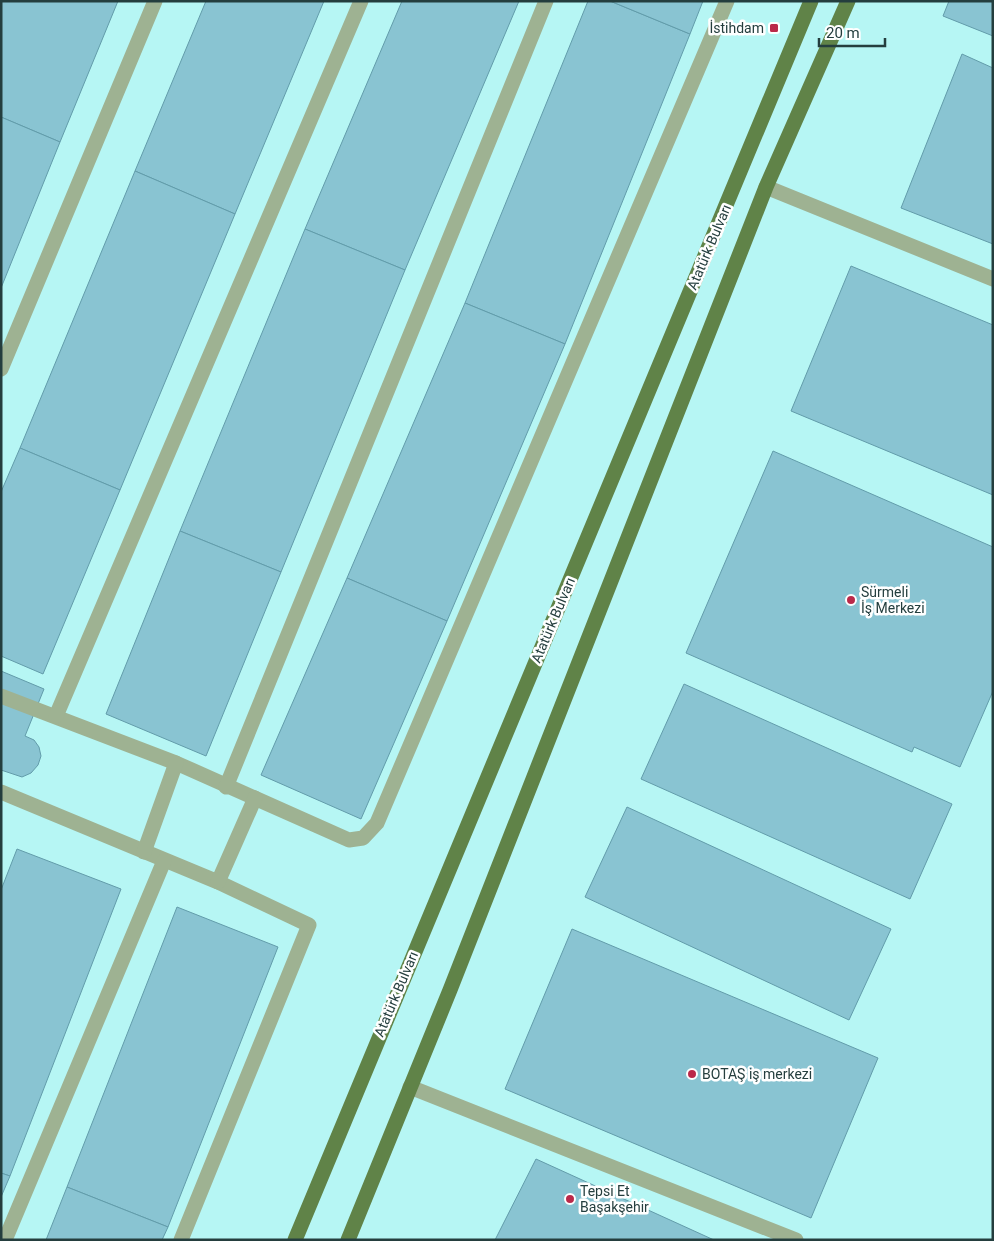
<svg xmlns="http://www.w3.org/2000/svg" width="994" height="1241" font-family="Roboto,sans-serif">
  <rect width="100%" height="100%" fill="#b6f6f4"/>
  <g fill="#89c4d2" stroke="#629caa">
    <polygon points="1,1 118,1 60,142 1,117"/>
    <polygon points="206,1 324,1 235,214 135,171"/>
    <polygon points="402,1 519,1 405,270 305,229"/>
    <polygon points="588,1 610,1 690,34 565,344 465,303"/>
    <polygon points="610,1 703,1 690,34"/>
    <polygon points="949,1 993,1 993,36 943,16"/>
    <polygon points="962,54 993,68 993,244 901,208"/>
    <polygon points="1,117 60,142 1,288"/>
    <polygon points="135,171 235,214 120,490 20,448"/>
    <polygon points="305,229 405,270 281,572 180,531"/>
    <polygon points="851,266 993,325 993,495 791,411"/>
    <polygon points="465,303 565,344 447,621 347,578"/>
    <polygon points="20,448 120,490 43,674 1,656 1,492"/>
    <polygon points="773,451 993,547 993,691 960,767 914,747 912,752 686,653"/>
    <polygon points="180,531 281,572 206,756 106,714"/>
    <polygon points="347,578 447,621 361,819 261,775"/>
    <polygon points="1,671 44,689 25,736 34,740 39,747 41,756 38,765 31,773 22,777 1,770"/>
    <polygon points="684,684 952,804 910,899 641,779"/>
    <polygon points="627,807 891,929 849,1020 585,897"/>
    <polygon points="17,849 121,889 10,1176 1,1173 1,890"/>
    <polygon points="177,907 278,947 168,1227 67,1187"/>
    <polygon points="572,929 878,1058 811,1218 505,1089"/>
    <polygon points="536,1159 714,1240 495,1240"/>
    <polygon points="1,1173 10,1176 1,1197"/>
    <polygon points="67,1187 168,1227 162,1240 46,1240"/>
  </g>
  <g fill="none" stroke-linecap="round" stroke-linejoin="round">
    <g stroke="#9eb292" stroke-width="15">
      <polyline points="766,187 993,279"/>
      <polyline points="1,369 155,1"/>
      <polyline points="1,696 176,763 349,840 363,838 377,823 727,1"/>
      <polyline points="56,716 361,1"/>
      <polyline points="226,787 546,1"/>
      <polyline points="1,792 218,882 309,925 181,1240"/>
      <polyline points="144,852 176,763"/>
      <polyline points="218,882 255,798"/>
      <polyline points="410,1087 796,1240"/>
      <polyline points="5,1240 164,861"/>
    </g>
    <g stroke="#608348" stroke-width="15">
      <polyline points="295,1240 811,1"/>
      <polyline points="348,1240 450,990 766,187 848,1"/>
    </g>
  </g>
  <g fill="#ba294a" stroke="#fff" stroke-width="2">
    <rect x="769" y="23" width="10" height="10" rx="2.5"/>
    <circle cx="851" cy="600" r="5"/>
    <circle cx="692" cy="1074" r="5"/>
    <circle cx="570" cy="1199" r="5"/>
  </g>
  <g text-anchor="middle" dominant-baseline="central" stroke-width="5" stroke-linejoin="round" paint-order="stroke">
    <g font-size="14" fill="#243e3e" stroke="#fff" text-anchor="start">
      <text x="764" y="28" text-anchor="end">İstihdam</text>
      <text x="861" y="592">Sürmeli<tspan x="861" dy="16">İş Merkezi</tspan></text>
      <text x="702" y="1074">BOTAŞ iş merkezi</text>
      <text x="580" y="1191">Tepsi Et<tspan x="580" dy="16">Başakşehir</tspan></text>
    </g>
    <g font-size="14" fill="#243e3e" stroke="#fff">
      <text transform="translate(709 247) rotate(-67)">Atatürk Bulvarı</text>
      <text transform="translate(553 620) rotate(-67)">Atatürk Bulvarı</text>
      <text transform="translate(396 994) rotate(-67)">Atatürk Bulvarı</text>
    </g>
  </g>
  <rect width="994" height="1241" fill="none" stroke="#243e3e" stroke-width="5"/>
  <path d="M819 38v8h66v-8" fill="none" stroke="#243e3e" stroke-width="2.5"/>
  <text x="826" y="38" font-size="15" fill="#243e3e" stroke="#ffffff" stroke-width="4" paint-order="stroke">20 m</text>
</svg>
